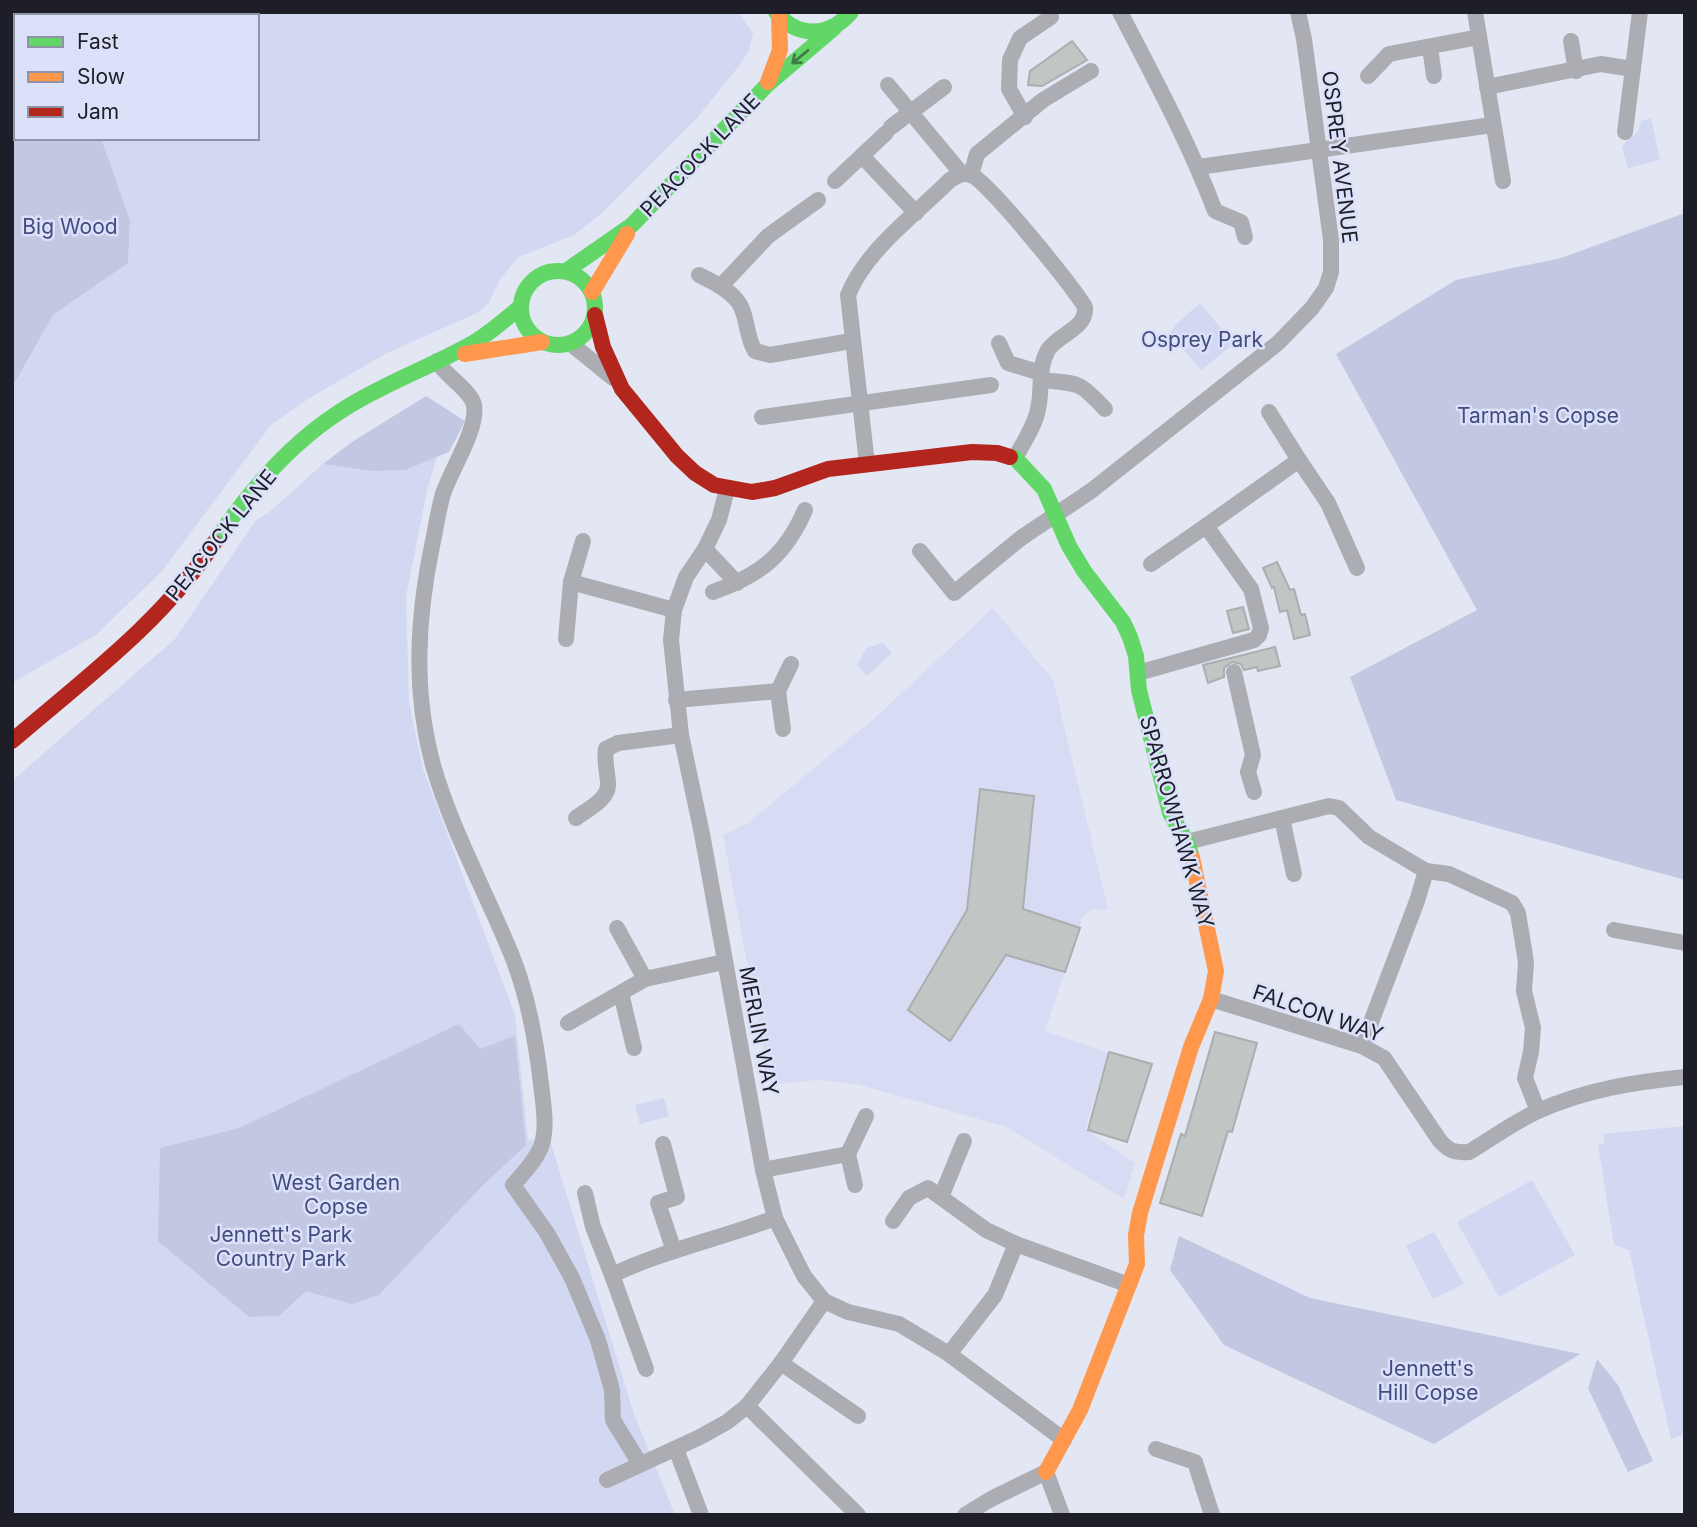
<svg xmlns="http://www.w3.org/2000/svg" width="1697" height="1527" font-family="Inter,sans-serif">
  <rect width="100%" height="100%" fill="#e3e6f3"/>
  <polygon fill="#d7dcf4" points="993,608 1053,680 1108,909 1091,910 1083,916 1045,1031 1108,1053 1085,1129 1135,1163 1124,1199 1006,1127 857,1084 817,1080 770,1085 723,835 748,823 877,716"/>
  <g fill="#d2d8f2">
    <polygon points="56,12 733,12 740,15 753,33 749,50 739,66 696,119 601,214 574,235 518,257 499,281 489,303 479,312 385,354 308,399 271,425 162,571 97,634 12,683 12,389 53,315 128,263 130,220 101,138 257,138 257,16 57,16"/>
    <polygon points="1651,118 1660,160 1628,168 1622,147 1629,138 1638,132 1641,121"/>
    <polygon points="1200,303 1234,344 1201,370 1170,334 1174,326"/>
    <polygon points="446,428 427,490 406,597 409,703 423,769 515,1015 528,1140 549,1137 634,1414 675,1515 12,1515 12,781 175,639 256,520 268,513 323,464 347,467"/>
    <polygon points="883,643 892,653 867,676 857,664 867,648"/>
    <polygon points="664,1098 669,1116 640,1124 635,1105"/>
    <polygon points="1685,1126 1685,1434 1671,1439 1629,1250 1614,1245 1598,1145 1605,1143 1603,1134"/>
    <polygon points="1532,1180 1575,1255 1499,1297 1457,1222"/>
    <polygon points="1434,1232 1464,1284 1433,1299 1406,1246"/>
  </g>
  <g fill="#c2c7e2">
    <polygon points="12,89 16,89 16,138 101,138 130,220 128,263 53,315 12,388"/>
    <polygon points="1685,213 1685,880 1396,800 1350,677 1477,610 1336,354 1456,280 1561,258"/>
    <polygon points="426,396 465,421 449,452 405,470 373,471 323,464 352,442"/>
    <polygon points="459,1024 480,1049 515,1036 526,1145 483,1185 379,1295 352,1304 306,1291 279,1316 249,1317 158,1241 160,1148 239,1128"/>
    <polygon points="1179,1236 1310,1298 1580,1354 1434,1444 1224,1345 1170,1270"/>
    <polygon points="1597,1359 1618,1385 1653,1461 1628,1472 1588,1388"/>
  </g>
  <g fill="#c1c6c5" stroke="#aaaeb0" stroke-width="2">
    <polygon points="1072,41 1087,60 1042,86 1028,85 1030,71"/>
    <polygon points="1277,562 1290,590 1294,589 1301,615 1305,614 1310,635 1294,639 1287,610 1280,612 1274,587 1272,588 1263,568"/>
    <polygon points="1243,607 1249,629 1233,633 1227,611"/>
    <polygon points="1275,647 1280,666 1258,671 1257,667 1244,670 1241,664 1232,662 1224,668 1224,677 1208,683 1203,665"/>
    <polygon points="980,789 1034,796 1023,909 1080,928 1065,972 1006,955 950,1041 908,1010 967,910"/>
    <polygon points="1215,1032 1257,1043 1232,1132 1228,1131 1202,1216 1160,1203 1181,1134 1185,1136"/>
    <polygon points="1109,1052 1152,1064 1127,1142 1088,1130"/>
  </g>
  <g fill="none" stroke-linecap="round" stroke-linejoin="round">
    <g stroke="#acadb3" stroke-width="16">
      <path d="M 1120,12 C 1154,78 1189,142 1215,211 L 1241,222 L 1245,237"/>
      <polyline points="1475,12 1503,181"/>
      <polyline points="1571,41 1576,71"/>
      <polyline points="1430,47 1434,76"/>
      <polyline points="1368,76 1389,54 1479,37"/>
      <polyline points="888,85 962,174"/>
      <polyline points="1487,87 1601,64 1633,69"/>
      <polyline points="1025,117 1009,89 1010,60 1020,38 1051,17"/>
      <polyline points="891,127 944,87"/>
      <polyline points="1625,132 1640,12"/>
      <polyline points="862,156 916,213"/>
      <polyline points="1199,167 1492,125"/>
      <polyline points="971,175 977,154 1043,100 1091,71"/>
      <polyline points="835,181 886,133"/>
      <path d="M 699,275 C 714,282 736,293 742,309 C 748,324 747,338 755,351 L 770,355 L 851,341"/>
      <polyline points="721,286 768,236 818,200"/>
      <polyline points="570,343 613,378"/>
      <polyline points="999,343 1008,363 1041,373"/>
      <path d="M 437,361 C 445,376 471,390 474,405 C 478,430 451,469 443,494 C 438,511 436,528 432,546 C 417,619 413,692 433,765 C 452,831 486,892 512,956 C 528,996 536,1040 541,1084 C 543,1104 548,1127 541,1147 C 535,1161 523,1174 513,1185 L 547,1233 L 572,1278 L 598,1340 L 612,1390 L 613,1420 L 637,1459"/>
      <path d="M 1041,380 C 1079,384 1078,380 1105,409"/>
      <polyline points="1269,412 1299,460"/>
      <polyline points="762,417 991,385"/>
      <path d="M 867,464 L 848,295 C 866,250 916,214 950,180 C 957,176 963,172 971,175 C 988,181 1073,287 1085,307 C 1087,329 1058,334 1048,350 C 1037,369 1043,389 1038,409 C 1035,426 1023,443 1015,458"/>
      <polyline points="727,489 719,520 705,549 686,577 674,610 671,640 681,735 702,834 763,1170 775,1218 804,1276 824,1301 848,1312 899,1324 949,1354 1064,1440"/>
      <polyline points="705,549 737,583"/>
      <polyline points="920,551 954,593 1021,538 1091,491 1278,343 1312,308 1326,288 1331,272 1331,240 1304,39 1298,12"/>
      <polyline points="1151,564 1206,526"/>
      <polyline points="571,582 674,610"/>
      <path d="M 713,592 C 760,575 785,556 805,510"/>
      <polyline points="566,639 571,582 583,541"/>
      <polyline points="1234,672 1253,755 1248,772 1254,792"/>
      <polyline points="1138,673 1254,640 1259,635 1261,628 1251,589 1206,526 1299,460 1328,503 1357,568"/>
      <polyline points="778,691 783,729"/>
      <polyline points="676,700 778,691 791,664"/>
      <path d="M 576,818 C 588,809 610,799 608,782 C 607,770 604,761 606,749 L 618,743 L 681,735"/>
      <polyline points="1282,818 1294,874"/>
      <polyline points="1187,842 1329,806 1339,808 1369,837 1426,871 1449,874 1512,903 1518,913 1526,962 1524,991 1533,1028 1531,1052 1525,1078 1538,1111"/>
      <polyline points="617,928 645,979"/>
      <polyline points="1614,930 1685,943"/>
      <polyline points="621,993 634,1048"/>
      <path d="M 1211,999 L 1362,1046 L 1384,1058 L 1440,1141 C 1449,1151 1455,1153 1469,1152 C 1491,1139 1514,1122 1538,1111 C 1585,1090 1634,1082 1685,1077"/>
      <polyline points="568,1023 645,979 724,962"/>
      <polyline points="1362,1046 1417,901 1426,871"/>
      <polyline points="663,1144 677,1197 658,1203 674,1251"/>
      <polyline points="763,1170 848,1154"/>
      <polyline points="855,1185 848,1154 866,1116"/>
      <polyline points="585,1193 593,1227 612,1275"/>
      <polyline points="941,1197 964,1141"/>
      <polyline points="893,1221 909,1198 928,1188 986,1230 1016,1244 1129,1285"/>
      <polyline points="949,1354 995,1295 1016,1244"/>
      <polyline points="781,1363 858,1416"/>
      <path d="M 646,1369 L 612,1275 C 662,1251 722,1238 775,1218"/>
      <polyline points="747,1406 858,1515"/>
      <polyline points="676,1449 701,1515"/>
      <polyline points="1156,1449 1195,1462 1212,1515"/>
      <polyline points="607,1480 700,1437 727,1422 747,1406 781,1363 824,1301"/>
      <polyline points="965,1515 991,1499 1046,1472 1062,1515"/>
    </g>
    <g stroke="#63d668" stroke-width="16">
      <path d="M 776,12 C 797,38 829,38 851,12"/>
      <circle cx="558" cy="308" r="37"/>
      <polyline points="566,271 632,225 767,85 834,28"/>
      <polyline points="1010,457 1015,458 1044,489 1069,546 1084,571 1123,622 1130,637 1136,656 1139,690 1170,813 1187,842 1192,858"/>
      <path d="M 214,543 C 249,491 291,442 344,409 C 385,383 431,367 473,343 C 490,333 505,320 520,307"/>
    </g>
    <g stroke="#ff974d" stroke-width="16">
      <polyline points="768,82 780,50 779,17"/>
      <polyline points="592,292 627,234"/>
      <polyline points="465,354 542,342"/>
      <polyline points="1046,1472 1080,1410 1137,1264 1136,1235 1140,1213 1191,1047 1211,999 1216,971 1192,858"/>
    </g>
    <g stroke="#b3261e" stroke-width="16">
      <polyline points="595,315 603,347 622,389 677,456 695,473 714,485 752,492 775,488 828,469 972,452 997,453 1010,457"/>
      <path d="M 12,741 C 83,680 162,622 214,543"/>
    </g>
  </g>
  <defs><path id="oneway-shaft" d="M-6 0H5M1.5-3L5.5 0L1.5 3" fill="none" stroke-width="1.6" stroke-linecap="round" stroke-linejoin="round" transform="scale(1.75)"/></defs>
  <use stroke="#407a48" href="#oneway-shaft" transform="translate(800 57) rotate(140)"/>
  <g text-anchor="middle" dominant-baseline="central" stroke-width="5" stroke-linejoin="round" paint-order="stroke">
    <g font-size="21" fill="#1d1e27" stroke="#dce1fa">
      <text transform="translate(700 155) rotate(-46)">PEACOCK LANE</text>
      <text transform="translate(1340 157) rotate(83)">OSPREY AVENUE</text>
      <text transform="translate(221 535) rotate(-51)">PEACOCK LANE</text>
      <text transform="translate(1177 822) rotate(74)">SPARROWHAWK WAY</text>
      <text transform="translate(1318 1013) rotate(19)">FALCON WAY</text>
      <text transform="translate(759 1031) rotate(79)">MERLIN WAY</text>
    </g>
    <g font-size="21" fill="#444b7f" stroke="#dce1fa">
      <text x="70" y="226">Big Wood</text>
      <text x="1202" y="339">Osprey Park</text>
      <text x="1538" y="415">Tarman's Copse</text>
      <text x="336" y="1182">West Garden<tspan x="336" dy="24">Copse</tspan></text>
      <text x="281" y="1234">Jennett's Park<tspan x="281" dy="24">Country Park</tspan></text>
      <text x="1428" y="1368">Jennett's<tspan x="1428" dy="24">Hill Copse</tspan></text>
    </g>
  </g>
  <rect width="1697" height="1527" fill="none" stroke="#1d1e27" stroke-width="28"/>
  <rect x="14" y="14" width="245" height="126" fill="#dce1fa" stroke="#9093a6" stroke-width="2"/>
  <rect x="28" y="37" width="35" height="10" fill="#63d668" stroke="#9093a6" stroke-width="2"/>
  <text x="77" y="49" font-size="21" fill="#1d1e27">Fast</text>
  <rect x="28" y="72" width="35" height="10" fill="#ff974d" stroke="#9093a6" stroke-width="2"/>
  <text x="77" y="84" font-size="21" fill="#1d1e27">Slow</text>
  <rect x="28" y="107" width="35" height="10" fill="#b3261e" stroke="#9093a6" stroke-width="2"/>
  <text x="77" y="119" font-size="21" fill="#1d1e27">Jam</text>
</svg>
